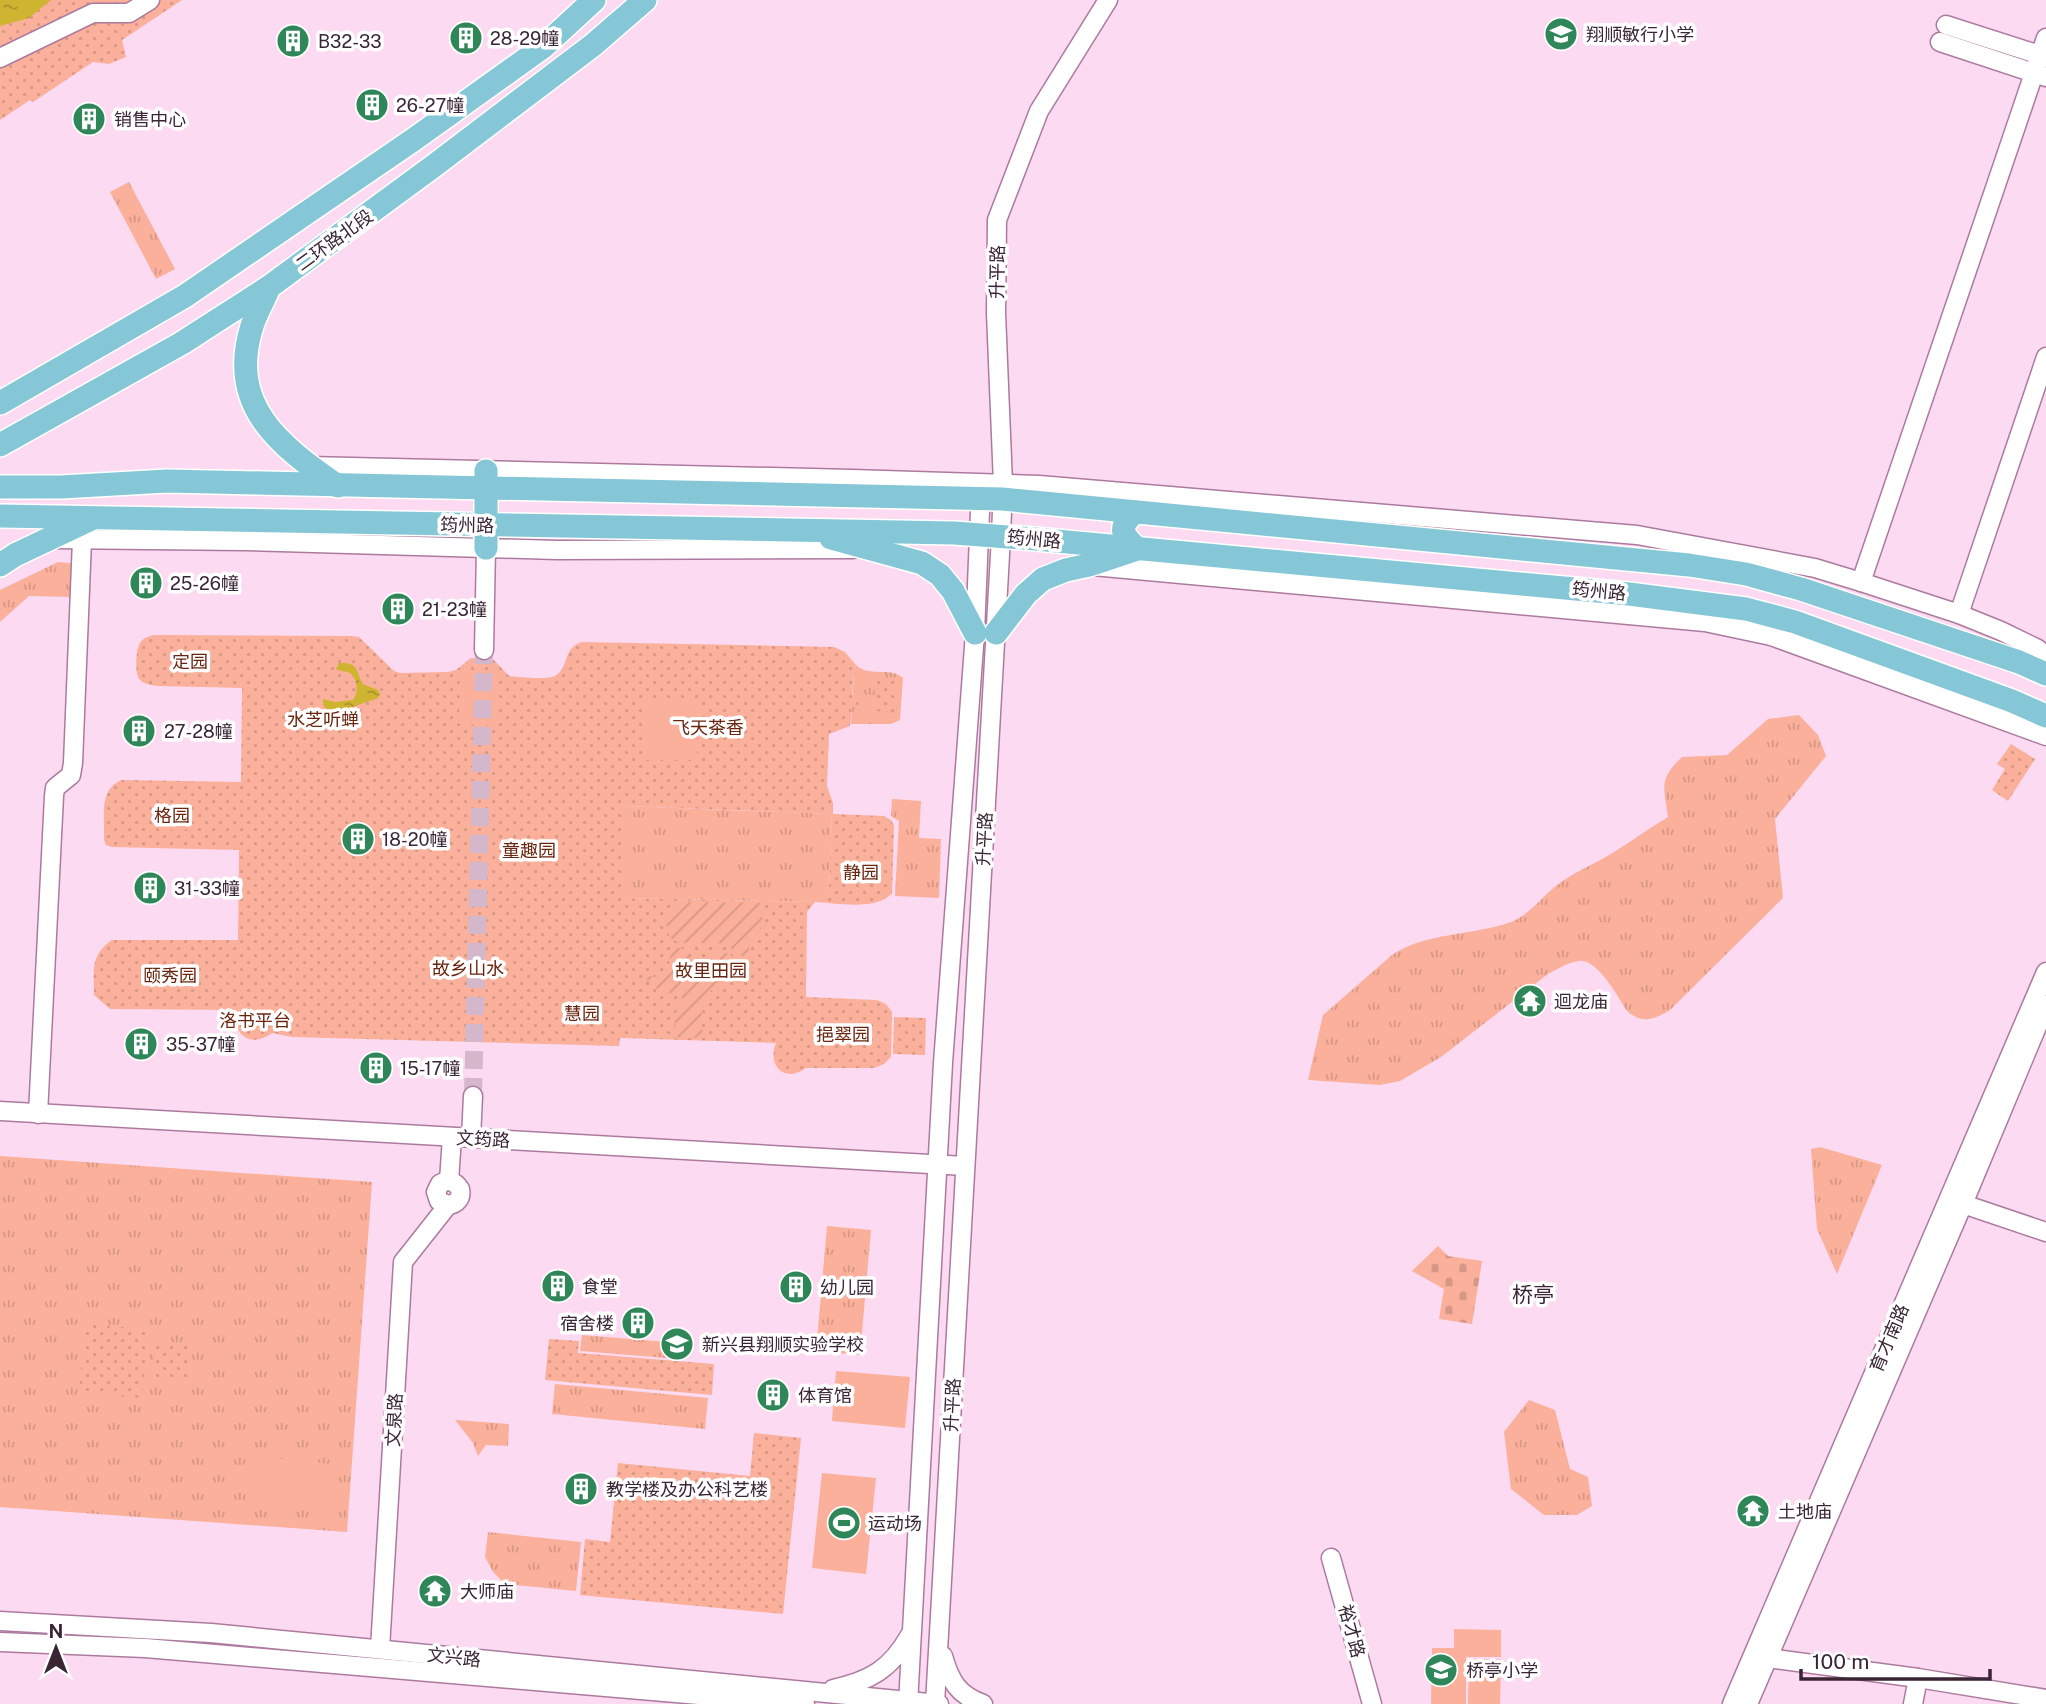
<svg xmlns="http://www.w3.org/2000/svg" width="2046" height="1704" font-family="'Public Sans','Noto Sans SC',sans-serif">
  <defs>
    <pattern id="grass-tufts" width="24" height="20" patternUnits="userSpaceOnUse" patternTransform="scale(1.75)"><rect width="24" height="20" fill="#fab09a"/><path d="M3 7l-1-3M5 7V3M7 7l1-3M15 17l-1-3M17 17v-4M19 17l1-3" fill="none" stroke="#d79785"/></pattern>
    <pattern id="cemetery-stones" width="16" height="16" patternUnits="userSpaceOnUse" patternTransform="scale(1.75)"><rect width="16" height="16" fill="#fab09a"/><path d="M2 7V4a2 2 0 0 1 4 0v3zM10 15v-3a2 2 0 0 1 4 0v3z" fill="#d79785"/></pattern>
    <pattern id="park-dots" width="8" height="8" patternUnits="userSpaceOnUse" patternTransform="scale(1.75)"><rect width="8" height="8" fill="#fab09a"/><path d="M2 2h.1M6 6h.1" fill="none" stroke="#d79785" stroke-width="1.8" stroke-linecap="round"/></pattern>
    <pattern id="garden-furrows" width="10" height="10" patternUnits="userSpaceOnUse" patternTransform="scale(1.75)"><rect width="10" height="10" fill="#fab09a"/><path d="M-1 1l2-2M0 10L10 0M9 11l2-2" fill="none" stroke="#d79785"/></pattern>
    <pattern id="water-ripples" width="26" height="14" patternUnits="userSpaceOnUse" patternTransform="scale(1.75)"><rect width="26" height="14" fill="#ceb431"/><path d="M2 4q2-2 4 0t4 0M15 11q2-2 4 0t4 0" fill="none" stroke="#a8922a"/></pattern>
  </defs>
  <rect width="100%" height="100%" fill="#fcdbf2"/>
  <g fill="url(#grass-tufts)">
    <polygon points="129,182 175,269 156,279 110,192"/>
    <polygon points="58,562 70,563 73,566 72,597 29,596 0,622 0,590"/>
    <path d="M 856,665 C 870,678 890,666 903,678 L 900,720 L 891,724 L 851,724 L 854,669 Z"/>
    <path d="M 1799,715 L 1818,735 L 1826,756 L 1775,819 L 1783,898 L 1670,1010 C 1654,1020 1642,1024 1627,1011 C 1618,997 1597,958 1579,961 C 1568,962 1558,969 1548,974 L 1441,1057 L 1400,1081 L 1380,1085 L 1308,1080 L 1323,1015 L 1392,955 C 1426,932 1472,936 1511,922 C 1529,915 1542,897 1557,885 C 1573,873 1592,865 1609,855 C 1629,843 1648,829 1668,817 C 1664,787 1658,780 1682,757 L 1727,755 L 1768,719 Z"/>
    <polygon points="892,799 921,801 919,838 941,839 939,898 895,896 899,821 891,816"/>
    <polygon points="624,806 832,814 829,888 826,893 815,902 623,898"/>
    <polygon points="1820,1147 1882,1165 1837,1274 1817,1229 1811,1149"/>
    <polygon points="0,1156 372,1182 347,1532 0,1507"/>
    <polygon points="827,1226 871,1230 860,1355 816,1351"/>
    <polygon points="582,1335 680,1343 679,1359 580,1351"/>
    <polygon points="555,1384 708,1398 705,1429 552,1414"/>
    <polygon points="1529,1400 1555,1410 1570,1469 1588,1477 1592,1506 1577,1515 1544,1515 1511,1489 1504,1432"/>
    <polygon points="455,1420 509,1424 508,1446 486,1445 478,1456 473,1443"/>
    <polygon points="488,1532 581,1542 576,1591 505,1584 493,1572 485,1557"/>
  </g>
  <polygon fill="url(#cemetery-stones)" points="1438,1246 1448,1256 1482,1261 1472,1324 1439,1319 1444,1289 1412,1271"/>
  <g fill="url(#park-dots)" fill-rule="evenodd">
    <polygon points="0,0 182,0 122,40 126,57 109,64 93,62 33,102 30,100 0,120"/>
    <path d="M 154,635 L 353,636 L 359,637 L 394,671 L 400,673 L 448,672 L 456,670 L 471,658 L 494,660 L 509,676 C 519,677 547,680 555,676 C 570,667 562,648 582,642 L 834,647 L 845,652 L 856,665 L 854,669 L 852,695 L 859,696 L 858,707 L 852,707 L 850,726 L 829,734 L 827,786 L 833,803 L 833,814 L 884,816 L 891,820 L 894,826 L 892,893 C 877,911 837,903 815,902 L 807,912 L 806,997 L 877,1000 L 886,1004 L 892,1012 L 891,1057 L 884,1064 L 874,1068 L 806,1068 C 784,1084 767,1065 776,1043 L 620,1038 L 619,1046 L 292,1037 L 272,1033 C 251,1049 231,1034 237,1010 L 110,1009 L 94,995 C 94,971 90,955 112,940 L 238,940 L 239,850 L 112,847 L 106,845 L 104,840 C 105,818 98,789 122,780 L 241,782 L 242,688 L 157,686 C 151,685 141,684 138,677 C 135,670 136,649 140,643 C 143,638 149,636 154,635 ZM 625,806 L 832,814 L 829,888 L 826,893 L 815,902 L 624,898 Z"/>
    <polygon points="875,680 897,681 896,712 874,711"/>
    <polygon points="2011,744 2035,759 2008,801 1992,790 2005,769 1997,764"/>
    <polygon points="894,1017 926,1018 925,1055 893,1054"/>
    <polygon points="85,1324 148,1329 142,1398 79,1393"/>
    <polygon points="549,1339 579,1341 578,1353 714,1364 712,1395 545,1380"/>
    <polygon points="155,1342 190,1343 189,1380 154,1379"/>
    <polygon points="754,1433 801,1438 783,1614 580,1595 585,1539 610,1542 618,1463 750,1476"/>
  </g>
  <g fill="url(#garden-furrows)">
    <path d="M 674,902 L 766,903 L 762,918 L 764,924 C 754,935 748,943 748,958 C 738,956 731,946 719,943 C 704,939 668,952 667,928 C 666,918 670,911 674,902 Z"/>
    <path d="M 671,947 L 686,949 L 690,959 L 687,978 L 699,982 L 711,977 L 716,956 L 715,948 C 726,950 735,960 746,964 L 740,977 C 732,981 721,984 713,989 C 699,999 700,1023 704,1038 L 677,1037 L 674,1017 L 683,998 L 655,988 L 643,976 L 665,977 L 668,975 Z"/>
  </g>
  <g fill="#fab09a">
    <polygon points="460,671 498,672 496,726 459,724"/>
    <polygon points="643,700 698,701 697,760 643,760"/>
    <rect x="159" y="808" width="27" height="22"/>
    <polygon points="836,1371 910,1377 905,1428 832,1421"/>
    <polygon points="253,1456 332,1464 328,1508 249,1501"/>
    <polygon points="822,1473 876,1478 866,1574 812,1568"/>
    <polygon points="1454,1629 1501,1630 1501,1657 1466,1657 1466,1704 1431,1704 1432,1648 1454,1648"/>
    <polygon points="1469,1659 1501,1659 1500,1704 1468,1704"/>
  </g>
  <g fill="url(#water-ripples)">
    <polygon points="0,0 51,0 29,18 0,26"/>
    <path d="M 339,663 C 360,662 355,671 363,684 L 378,690 L 380,694 L 378,698 L 352,707 L 344,714 C 334,716 329,713 323,705 L 323,699 L 335,702 L 353,700 C 359,692 358,677 348,672 C 344,671 340,671 336,669 Z"/>
  </g>
  <g fill="none" stroke-linecap="round" stroke-linejoin="round">
    <polyline stroke="#d5b7cc" stroke-width="18" stroke-dasharray="18 9" stroke-linecap="butt" points="473,1096 484,650"/>
    <defs>
      <g id="minor">
        <polyline points="1946,25 2046,57"/>
        <polyline points="1940,42 2046,77"/>
        <polyline points="0,58 93,13 129,13 150,0"/>
        <polyline points="309,466 852,479 1039,485 1637,535 1815,568 1861,582 1959,614 2001,631 2038,649 2046,662"/>
        <polyline points="52,539 244,541 557,550 853,549"/>
        <polyline points="1093,566 1705,622 1771,636 2046,736"/>
        <polyline points="1861,582 2046,38"/>
        <polyline points="1959,614 2046,357"/>
        <polyline points="484,650 486,548"/>
        <polyline points="0,1111 965,1166"/>
        <polyline points="38,1114 54,796 55,788 71,775 73,763 82,540"/>
        <polyline points="471,1138 473,1096"/>
        <polyline points="449,1181 452,1137"/>
        <polyline points="1963,1204 2046,1232"/>
        <polyline points="1331,1558 1372,1704"/>
        <polyline points="0,1621 211,1633 939,1704"/>
        <polyline points="0,1642 145,1648 805,1704"/>
        <path d="M 380,1649 L 403,1262 L 448,1205 C 457,1204 462,1198 460,1189 C 455,1181 448,1179 440,1184 L 436,1192 L 439,1201 L 448,1205"/>
        <path d="M 943,1656 C 950,1681 958,1695 983,1704"/>
        <polyline points="1768,1658 1918,1678 2046,1699"/>
        <path d="M 833,1689 C 870,1681 891,1669 910,1635"/>
        <polyline points="908,1704 943,1063 975,633 981,487"/>
        <polyline points="935,1704 1001,537 1003,484 996,313 997,220 1039,111 1108,0"/>
        <polyline points="1732,1704 2046,972"/>
        <polyline points="1748,1704 1963,1204 2046,1005"/>
        <polyline points="1913,1704 1918,1678"/>
      </g>
      <g id="major">
        <path d="M 269,287 C 264,300 256,313 252,326 C 227,406 279,445 338,486"/>
        <polyline points="0,403 185,296 413,140 543,47 594,0"/>
        <polyline points="0,445 182,343 269,287 435,165 593,45 645,0"/>
        <polyline points="0,487 61,487 167,481 1002,499 1689,565 1746,574 1801,589 2019,662 2046,674"/>
        <polyline points="0,516 954,533 1035,539 1629,594 1746,609 1795,622 2012,701 2046,716"/>
        <polyline points="831,538 922,563 940,575 953,591 975,633"/>
        <polyline points="486,548 486,471"/>
        <polyline points="0,565 15,555 91,519"/>
        <path d="M 996,633 L 1026,594 L 1043,579 L 1066,570 L 1089,565 L 1137,549 C 1122,534 1117,528 1135,512"/>
      </g>
    </defs>
    <use href="#minor" stroke="#ac7a9e" stroke-width="21"/>
    <use href="#major" stroke="#fff" stroke-width="26"/>
    <use href="#minor" stroke="#fff" stroke-width="18"/>
    <use href="#major" stroke="#85c7d7" stroke-width="23"/>
  </g>
  <defs>
    <symbol id="school-disc" viewBox="-11 -11 22 22"><circle r="9.5" fill="#2f8659" stroke="#fff"/><path d="M0-5L7-2L0 1L-7-2ZM-4 1L0 2.5L4 1V4Q0 6-4 4Z" fill="#fff"/></symbol>
    <symbol id="building-disc" viewBox="-11 -11 22 22"><circle r="9.5" fill="#2f8659" stroke="#fff"/><path d="M-4-6H4V6H1V3H-1V6H-4ZM-2.5-4.3h1.7v1.8h-1.7ZM.8-4.3h1.7v1.8H.8ZM-2.5-1h1.7V.8h-1.7ZM.8-1h1.7V.8H.8Z" fill="#fff"/></symbol>
    <symbol id="temple-disc" viewBox="-11 -11 22 22"><circle r="9.5" fill="#2f8659" stroke="#fff"/><path d="M0-6L5-2H3V0L6.5 2.5H4V6H1.5V3h-3V6H-4V2.5H-6.5L-3 0V-2H-5Z" fill="#fff"/></symbol>
    <symbol id="stadium-disc" viewBox="-11 -11 22 22"><circle r="9.5" fill="#2f8659" stroke="#fff"/><path d="M0-5a6.5 5 0 1 0 0 10a6.5 5 0 1 0 0-10ZM-3.5-1.8h7v3.6h-7Z" fill="#fff"/></symbol>
  </defs>
  <g fill-rule="evenodd">
    <use href="#school-disc" x="1542" y="15" width="38" height="38"/>
    <use href="#building-disc" x="447" y="19" width="38" height="38"/>
    <use href="#building-disc" x="274" y="22" width="38" height="38"/>
    <use href="#building-disc" x="353" y="86" width="38" height="38"/>
    <use href="#building-disc" x="70" y="100" width="38" height="38"/>
    <use href="#building-disc" x="127" y="564" width="38" height="38"/>
    <use href="#building-disc" x="379" y="590" width="38" height="38"/>
    <use href="#building-disc" x="120" y="712" width="38" height="38"/>
    <use href="#building-disc" x="339" y="820" width="38" height="38"/>
    <use href="#building-disc" x="131" y="869" width="38" height="38"/>
    <use href="#temple-disc" x="1511" y="982" width="38" height="38"/>
    <use href="#building-disc" x="122" y="1025" width="38" height="38"/>
    <use href="#building-disc" x="357" y="1049" width="38" height="38"/>
    <use href="#building-disc" x="539" y="1267" width="38" height="38"/>
    <use href="#building-disc" x="777" y="1268" width="38" height="38"/>
    <use href="#building-disc" x="619" y="1304" width="38" height="38"/>
    <use href="#school-disc" x="658" y="1325" width="38" height="38"/>
    <use href="#building-disc" x="754" y="1376" width="38" height="38"/>
    <use href="#building-disc" x="562" y="1470" width="38" height="38"/>
    <use href="#temple-disc" x="1734" y="1492" width="38" height="38"/>
    <use href="#stadium-disc" x="825" y="1504" width="38" height="38"/>
    <use href="#temple-disc" x="416" y="1572" width="38" height="38"/>
    <use href="#school-disc" x="1422" y="1651" width="38" height="38"/>
  </g>
  <g text-anchor="middle" dominant-baseline="central" stroke-width="7" stroke-linejoin="round" paint-order="stroke">
    <g font-size="18" fill="#3a2534" stroke="#fff" text-anchor="start">
      <text x="1586" y="34">翔顺敏行小学</text>
      <text x="490" y="38">28-29幢</text>
      <text x="318" y="41">B32-33</text>
      <text x="396" y="105">26-27幢</text>
      <text x="114" y="119">销售中心</text>
      <text x="170" y="583">25-26幢</text>
      <text x="422" y="609">21-23幢</text>
      <text x="164" y="731">27-28幢</text>
      <text x="382" y="839">18-20幢</text>
      <text x="174" y="888">31-33幢</text>
      <text x="1554" y="1001">迴龙庙</text>
      <text x="166" y="1044">35-37幢</text>
      <text x="400" y="1068">15-17幢</text>
      <text x="582" y="1286">食堂</text>
      <text x="820" y="1287">幼儿园</text>
      <text x="614" y="1323" text-anchor="end">宿舍楼</text>
      <text x="702" y="1344">新兴县翔顺实验学校</text>
      <text x="798" y="1395">体育馆</text>
      <text x="606" y="1489">教学楼及办公科艺楼</text>
      <text x="1778" y="1511">土地庙</text>
      <text x="868" y="1523">运动场</text>
      <text x="460" y="1591">大师庙</text>
      <text x="1466" y="1670">桥亭小学</text>
    </g>
    <g font-size="18" fill="#3a2534" stroke="#fff">
      <text transform="translate(334 240) rotate(-36)">二环路北段</text>
      <text transform="translate(997 272) rotate(-89)">升平路</text>
      <text transform="translate(467 525) rotate(1)">筠州路</text>
      <text transform="translate(1034 539) rotate(5)">筠州路</text>
      <text transform="translate(1599 591) rotate(5)">筠州路</text>
      <text transform="translate(984 839) rotate(-87)">升平路</text>
      <text transform="translate(483 1139) rotate(3)">文筠路</text>
      <text transform="translate(1889 1338) rotate(-67)">育才南路</text>
      <text transform="translate(952 1405) rotate(-87)">升平路</text>
      <text transform="translate(394 1420) rotate(-87)">文泉路</text>
      <text transform="translate(1352 1631) rotate(75)">裕才路</text>
      <text transform="translate(454 1657) rotate(6)">文兴路</text>
    </g>
    <g font-size="18" fill="#6a250f" stroke="#fff">
      <text x="190" y="661">定园</text>
      <text x="323" y="719">水芝听蝉</text>
      <text x="708" y="727">飞天茶香</text>
      <text x="172" y="815">格园</text>
      <text x="529" y="850">童趣园</text>
      <text x="861" y="872">静园</text>
      <text x="468" y="968">故乡山水</text>
      <text x="711" y="970">故里田园</text>
      <text x="170" y="975">颐秀园</text>
      <text x="582" y="1013">慧园</text>
      <text x="255" y="1020">洛书平台</text>
      <text x="843" y="1034">挹翠园</text>
    </g>
    <g font-size="21" fill="#3a2534" stroke="#fff">
      <text x="1533" y="1294">桥亭</text>
    </g>
  </g>
  <g transform="translate(56 1648)" stroke="#ffffff" stroke-width="5" paint-order="stroke">
  <path d="M0-5L12 26L0 18L-12 26Z" fill="#3a2534"/>
  <text y="-10" font-size="19" font-weight="bold" text-anchor="middle" fill="#3a2534">N</text>
  </g>
  <path d="M1801 1669v10h189v-10" fill="none" stroke="#3a2534" stroke-width="3.5"/>
  <text x="1812" y="1669" font-size="21" fill="#3a2534" stroke="#ffffff" stroke-width="5" paint-order="stroke">100 m</text>
</svg>
